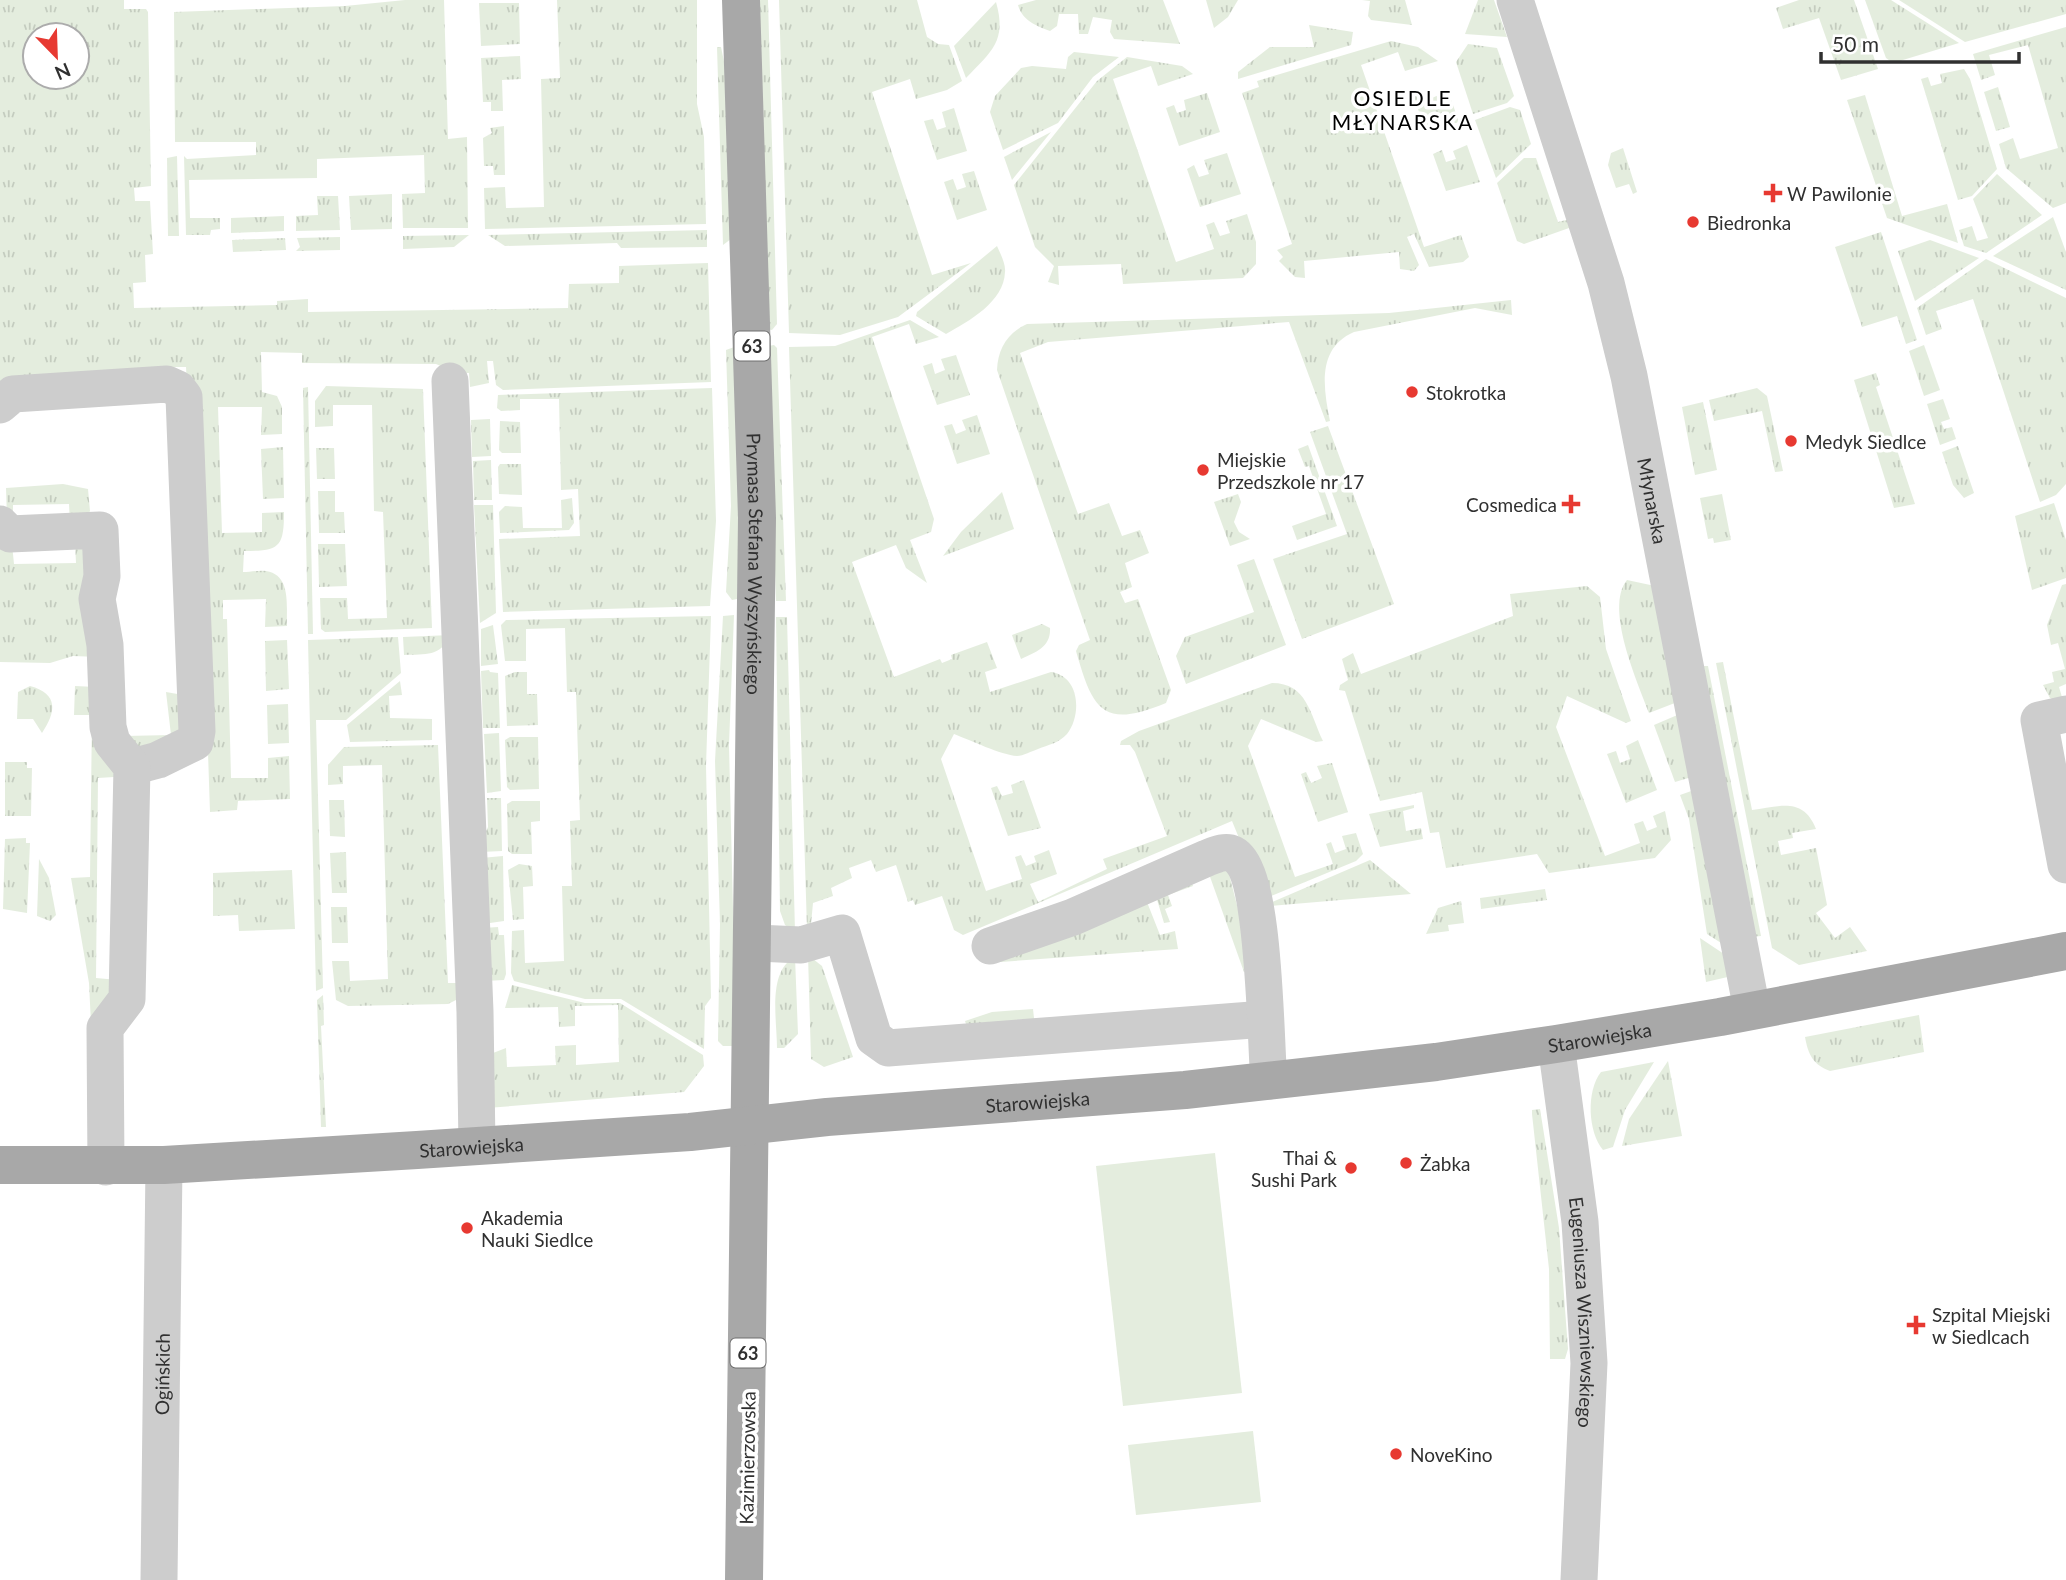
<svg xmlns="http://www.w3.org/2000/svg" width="2066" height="1580" font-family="Lato,sans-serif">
  <defs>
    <pattern id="grass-tufts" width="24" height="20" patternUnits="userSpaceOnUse" patternTransform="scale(1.75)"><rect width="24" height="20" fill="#e4edde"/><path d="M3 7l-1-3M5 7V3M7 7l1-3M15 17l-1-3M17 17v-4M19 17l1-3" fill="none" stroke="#c4ccbf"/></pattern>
  </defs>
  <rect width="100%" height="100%" fill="#fff"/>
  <g fill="url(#grass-tufts)" fill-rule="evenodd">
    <path d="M 0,0 L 124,0 L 124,9 L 146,9 L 148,12 L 151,186 L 134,188 L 135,201 L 150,201 L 153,254 L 145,255 L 146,282 L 133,283 L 134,308 L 277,305 L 277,301 L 308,299 L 308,312 L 568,308 L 569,284 L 619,283 L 619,266 L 708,263 L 711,382 L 503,390 L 496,385 L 493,361 L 487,361 L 489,383 L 470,387 L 469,373 L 457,373 L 436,364 L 302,363 L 302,353 L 261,352 L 262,392 L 277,396 L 282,407 L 282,434 L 261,435 L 262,407 L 218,407 L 222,533 L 262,532 L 262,513 L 284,512 C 284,548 279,551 244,551 L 243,572 C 250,572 259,570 266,571 C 292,575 286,607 287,626 L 265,627 L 266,599 L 223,600 L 223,619 L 227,619 L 231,778 L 268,778 L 268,758 L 289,756 L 290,799 L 238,801 L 237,810 L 210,812 L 196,396 L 187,385 L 186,367 L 161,367 L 0,391 ZM 35,35 L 77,35 L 77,77 L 35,77 Z"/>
    <polygon points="405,0 444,0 448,139 467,137 468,228 403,228 402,194 425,193 424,155 317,159 317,178 189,180 190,218 220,218 220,229 211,230 210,235 186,235 184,156 187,159 256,155 256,142 175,142 174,12 345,6"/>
    <polygon points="557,0 697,0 697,104 704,137 706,224 485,229 484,188 505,187 506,208 544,207 541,79 560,78"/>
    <polygon points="758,0 768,0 777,324 772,330 767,329"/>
    <polygon points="779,0 917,0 927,37 938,44 949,45 962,81 947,90 916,99 910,79 872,92 932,275 971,263 898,317 840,335 789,333"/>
    <path d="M 1036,0 L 1163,0 L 1180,44 L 1114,39 L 1110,32 L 1112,20 L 1093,17 L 1088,34 L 1079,34 L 1078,14 L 1059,14 L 1057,26 L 1050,31 C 1036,26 1022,20 1018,5 Z"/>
    <polygon points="1206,0 1238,0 1228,17 1214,28"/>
    <polygon points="1362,0 1405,0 1412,25 1371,20 1368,16 1370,1"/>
    <polygon points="1478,0 1494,0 1507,37 1465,34"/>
    <polygon points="1799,0 1854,0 1878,69 1841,80 1819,18 1783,29 1776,8"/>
    <polygon points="1865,0 1891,0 1959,43 1893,63 1886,58"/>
    <polygon points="1899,0 2066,0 2066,14 1965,42"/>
    <path d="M 996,2 C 1007,41 992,51 966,78 L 954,46 Z"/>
    <polygon points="479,3 519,3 520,44 481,46"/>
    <polygon points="1309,25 1353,32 1351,45 1238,79 1238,72 1270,47 1314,47"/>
    <polygon points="2066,27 2066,203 2053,208 2006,168 1999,144 2013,138 2020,159 2058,148 2028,45 1989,55 1995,75 1981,80 1973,54"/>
    <polygon points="1391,41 1418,47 1438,61 1405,71 1398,52 1361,65 1424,247 1461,235 1469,257 1463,262 1429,267 1414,234 1407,237 1419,265 1414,271 1400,269 1399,252 1304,261 1305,278 1295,277 1279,261 1283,257 1277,250 1292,244 1242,93 1259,87 1257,81"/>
    <polygon points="1468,44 1497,48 1514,96 1507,103 1473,114 1456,62"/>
    <polygon points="717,47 721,47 728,81 731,239 723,245"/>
    <polygon points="1074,52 1119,57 1093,77 1058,123 1003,150 990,112 995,96 1021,68 1032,66 1066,69 1068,57"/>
    <polygon points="520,56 521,79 502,80 503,111 491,111 491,102 483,102 481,58"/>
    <polygon points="1127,57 1182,66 1193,74 1158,86 1151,66 1113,79 1176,262 1214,249 1206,225 1214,222 1220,236 1230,233 1226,221 1247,214 1256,242 1256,264 1243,278 1123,284 1121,264 1058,266 1059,285 1048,282 1054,266 1035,247 1014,185 1097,81"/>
    <polygon points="1964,69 1970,79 1997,169 1972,196 1958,200 1921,79 1928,77 1931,86 1942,83 1940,74"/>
    <polygon points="1998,87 2010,127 1996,131 1984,92"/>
    <polygon points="1421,91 1425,101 1448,91 1459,122 1426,133 1413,94"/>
    <polygon points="1207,93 1220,132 1179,146 1166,108 1174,105 1177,113 1186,110 1184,100"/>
    <polygon points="1865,95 1902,216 1947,204 1958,243 1887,218 1847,100"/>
    <polygon points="1510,107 1520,110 1531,144 1496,178 1475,120"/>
    <polygon points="954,108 967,151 937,160 924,121 933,119 937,130 946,127 942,112"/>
    <polygon points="504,126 505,175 494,175 493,166 484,166 483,138 492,133 490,128"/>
    <polygon points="1051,132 1012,180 1004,157"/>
    <polygon points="1467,145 1480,182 1446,191 1433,154 1442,150 1446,162 1456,159 1453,151"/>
    <polygon points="1623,148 1637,192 1633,194 1629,184 1616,188 1608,165 1611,153"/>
    <polygon points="1227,153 1241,194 1200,207 1187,169 1194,165 1199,177 1209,174 1204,160"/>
    <polygon points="177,156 179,236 168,236 167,158"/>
    <polygon points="1524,158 1536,158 1558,222 1570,219 1569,228 1524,244 1517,241 1497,183"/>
    <polygon points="974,171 987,210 957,220 944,182 953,179 957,190 966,187 962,174"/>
    <polygon points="1997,174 2042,215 1986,253 1964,246 1959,230 1972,226 1977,241 1988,238 1973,199"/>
    <polygon points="392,194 392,229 351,230 349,196"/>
    <polygon points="317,196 338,196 340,230 296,231 296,216 318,215"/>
    <polygon points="284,216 284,231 231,233 231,218"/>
    <polygon points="2053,217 2066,252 2066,290 1993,256"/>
    <polygon points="707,230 707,247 621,248 617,243 505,246 488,235"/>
    <polygon points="1881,232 1917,340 1906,344 1897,316 1862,327 1835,247"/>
    <polygon points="469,235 454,247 403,249 403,236"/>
    <polygon points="340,237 340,250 296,251 300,247 297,238"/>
    <polygon points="285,238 286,250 233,252 232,240"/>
    <polygon points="1930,240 1979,258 1915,301 1898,251"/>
    <path d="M 997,246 C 1000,253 1006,264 1005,272 C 1004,302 969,321 946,334 L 916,316 L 917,312 Z"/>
    <polygon points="1986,259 2066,298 2066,484 2056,495 2040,502 1973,299 1936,311 1942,329 1926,335 1917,308"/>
    <path d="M 1511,300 L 1512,315 L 1475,308 L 1354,332 C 1317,348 1323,387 1330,421 L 1326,422 L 1289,322 L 1048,342 L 1020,353 L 1078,514 L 1109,503 L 1122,536 L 1140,530 L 1149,553 L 1125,563 L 1132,587 L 1120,592 L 1125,603 L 1138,599 L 1171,690 L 1166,703 C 1103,729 1093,711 1076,651 L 1079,645 L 1090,640 L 997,370 C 998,349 1007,333 1027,324 L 1389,313 Z"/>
    <path d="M 910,320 L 939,337 L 916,344 L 909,324 L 872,337 L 934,519 L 931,532 L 910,540 L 927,583 L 906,568 L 896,545 L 852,562 L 894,677 L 940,659 L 942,663 L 952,659 L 951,655 L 987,642 L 997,668 L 985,672 L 990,692 L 1051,672 C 1080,676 1082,715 1067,734 C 1059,743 1048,745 1038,749 C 1032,751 1023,756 1017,756 C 1001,755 970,740 954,734 L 941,759 L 986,891 L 1022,879 L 1015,857 L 1021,855 L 1026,866 L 1036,862 L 1034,856 L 1049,850 L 1057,874 L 1030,884 L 1038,902 L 1107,869 L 1103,859 L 1167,836 L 1135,752 L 1130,745 L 1120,745 L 1121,741 L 1139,731 L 1272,683 C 1307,683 1310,714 1323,741 L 1316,742 L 1261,719 L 1248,746 L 1295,877 L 1333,864 L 1326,844 L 1331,842 L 1335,853 L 1346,849 L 1342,836 L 1356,833 L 1363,854 L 1356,861 L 1264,899 L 1232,821 L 963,935 L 954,930 L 942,896 L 915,905 L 913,900 L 908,902 L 896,865 L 876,872 L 871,860 L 849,868 L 852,878 L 831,888 L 833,896 L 813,903 L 811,924 L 807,929 L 789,347 L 835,346 Z"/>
    <polygon points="774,345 777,348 786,601 776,601 768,346"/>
    <polygon points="1924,345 1940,390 1924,396 1909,351"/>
    <polygon points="737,346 742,501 737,599 732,600 726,592 731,506 726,350"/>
    <polygon points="956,355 970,395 937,405 923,366 932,363 935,374 945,370 941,359"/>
    <polygon points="1876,373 1880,385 1876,387 1915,504 1894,508 1854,380"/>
    <polygon points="326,386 423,389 432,628 325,632 321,629 320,598 347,598 348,619 387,618 383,512 374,511 372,405 333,405 333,426 315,427 315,401"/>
    <polygon points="308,387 313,634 308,634 303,388"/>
    <polygon points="712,388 716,521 710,606 503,612 499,539 580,536 578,489 561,490 559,399 520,399 520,410 501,411 497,408 498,395"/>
    <polygon points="1757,388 1767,396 1783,471 1775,472 1762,411 1714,421 1709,400"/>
    <polygon points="1943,399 1950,419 1941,422 1944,429 1952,427 1956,439 1940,445 1927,404"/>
    <polygon points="1703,402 1717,470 1695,475 1682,407"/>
    <polygon points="977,415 990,454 957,464 944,426 952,424 956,434 966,430 962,420"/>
    <polygon points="490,419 491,456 472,457 471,420"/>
    <polygon points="500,421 520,422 521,453 502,453 499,450"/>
    <polygon points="1328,426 1394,604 1302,639 1273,559 1347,534 1310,432"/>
    <polygon points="1308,445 1337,526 1297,540 1292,526 1326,514 1309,466 1305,467 1298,449"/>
    <polygon points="1958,446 1974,493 1964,498 1953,485 1942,452"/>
    <polygon points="283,447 284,498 263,499 261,449"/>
    <polygon points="316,448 334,448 335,479 317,479"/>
    <polygon points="491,460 492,500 474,500 473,461"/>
    <polygon points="500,464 521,464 522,495 499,494 498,467"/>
    <polygon points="63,484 88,489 90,511 85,519 70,524 69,504 13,505 13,525 7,518 6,488"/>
    <polygon points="318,491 335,491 335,512 344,512 345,533 319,533"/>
    <polygon points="1002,492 1014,529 943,556 961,532"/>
    <polygon points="1238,494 1241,502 1234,522 1239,532 1250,539 1230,546 1214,502"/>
    <polygon points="1722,494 1731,540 1714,543 1713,538 1708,539 1700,498"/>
    <polygon points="572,498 574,523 569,530 500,533 499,512 505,506 522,507 523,528 562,528 561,500"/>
    <polygon points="2054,503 2066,540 2066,578 2032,590 2015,516"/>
    <polygon points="474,505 493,505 496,613 480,623"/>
    <polygon points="0,538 12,544 14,564 76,563 75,543 86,546 99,657 73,656 50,663 0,662"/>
    <polygon points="318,544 345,544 347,586 319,587"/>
    <polygon points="1254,559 1286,645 1186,684 1176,656 1185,637 1254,612 1237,565"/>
    <path d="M 1627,580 L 1655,586 L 1680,701 L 1649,713 C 1638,683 1604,608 1627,580 Z"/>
    <polygon points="2066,584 2066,684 2059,687 2064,704 2050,698 2043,685 2054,682 2052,672 2065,669 2058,643 2051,645 2047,625 2062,585"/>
    <polygon points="1587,586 1600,597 1606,649 1631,721 1626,723 1567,696 1556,727 1605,856 1640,843 1634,824 1643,821 1647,831 1657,827 1653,816 1665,811 1671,840 1655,858 1549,873 1537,854 1446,868 1439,832 1430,833 1422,792 1380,801 1345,691 1339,690 1340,685 1348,680 1342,659 1353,653 1361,674 1513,616 1510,594"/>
    <polygon points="734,615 729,745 734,949 732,1046 723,1046 718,1041 720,924 715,761 723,616"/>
    <polygon points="711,616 706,766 711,998 705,1006 704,1049 621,999 585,999 514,981 511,973 512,931 524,930 525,963 564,961 562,886 572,886 570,821 580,820 576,692 567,692 565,628 526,629 526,661 505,661 501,625 506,620"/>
    <polygon points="776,617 787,617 795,932 785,925 780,911"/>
    <path d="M 1042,624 L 1050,628 C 1051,647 1036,652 1021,659 L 1012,635 Z"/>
    <polygon points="493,625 498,664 481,666 481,629"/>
    <path d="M 451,635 C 440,657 426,654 404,655 L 403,637 Z"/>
    <polygon points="398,637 401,673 346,720 316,720 323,988 316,991 308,640"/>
    <polygon points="287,640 289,689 266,691 265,641"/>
    <path d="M 1723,662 L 1752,810 C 1779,807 1803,796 1816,829 L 1792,833 L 1793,838 L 1778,841 L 1781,855 L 1816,848 L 1827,905 L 1816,913 L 1835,938 L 1850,927 L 1867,951 L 1799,965 L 1772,948 L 1716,663 Z"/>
    <polygon points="1702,666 1708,666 1761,936 1752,937"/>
    <polygon points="489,670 490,672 498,673 500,728 483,728 481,671"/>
    <polygon points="515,672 527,672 527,694 537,694 538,725 507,726 505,676"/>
    <polygon points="400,681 402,695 389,696 390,718 432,719 432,740 350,742 347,725"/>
    <path d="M 30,686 C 59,694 56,712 42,733 L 33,719 L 17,719 L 18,692 Z"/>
    <polygon points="75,686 96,687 115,773 114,777 98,778 96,978 118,980 91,1024 89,983 71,878 90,877 92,715 74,715"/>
    <polygon points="166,692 183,695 187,732 143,754 125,736 171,735"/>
    <polygon points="288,704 289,743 268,744 267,705"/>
    <polygon points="1682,713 1695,776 1675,782 1654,725"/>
    <polygon points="499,733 501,791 487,793 484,734"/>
    <polygon points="510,737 538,737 539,789 510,790 507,787 505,740"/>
    <polygon points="1638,740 1657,790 1626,803 1607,754 1616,751 1620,763 1630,759 1626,746"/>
    <polygon points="438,745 448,983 465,983 460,998 448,1004 348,1006 336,1000 332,961 349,961 350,981 388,979 382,765 343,766 343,784 328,785 328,765 344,747"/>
    <polygon points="5,762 27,762 27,768 32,768 31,816 5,816"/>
    <polygon points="1332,763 1348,812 1318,822 1301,774 1306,772 1311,783 1322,778 1317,766"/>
    <polygon points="1024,780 1041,828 1008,836 991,788 997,786 1002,796 1013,793 1011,785"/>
    <polygon points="1697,789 1729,948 1707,934 1689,819 1680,795"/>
    <polygon points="487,798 501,798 502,851 481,852 480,844 488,827"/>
    <polygon points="329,800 344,800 345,837 330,836"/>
    <polygon points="512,801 540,801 540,821 531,822 532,854 512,854 508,851 507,804"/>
    <polygon points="1414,805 1414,808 1403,811 1406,831 1421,828 1423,839 1380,847 1369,814"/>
    <polygon points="26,838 26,843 30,843 27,913 3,909 5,839"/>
    <polygon points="346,852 347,893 332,893 330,853"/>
    <polygon points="503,856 504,921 483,924 481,858"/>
    <polygon points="39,859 49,878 56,915 50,921 37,916"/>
    <polygon points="1370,860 1411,894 1270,906 1270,903"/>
    <polygon points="519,864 532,866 533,886 523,887 524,919 513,920 508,870"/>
    <polygon points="1214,868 1228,870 1253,968 1244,972 1209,874 1191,881 1193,886 1168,895 1172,906 1165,909 1170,922 1164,923 1155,893"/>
    <polygon points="292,870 295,929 239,931 238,915 213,916 213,873"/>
    <polygon points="1545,889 1547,900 1481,909 1480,898"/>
    <polygon points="1145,897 1160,935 1175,931 1178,949 987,963"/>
    <polygon points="1461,901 1464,923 1448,925 1449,931 1426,934 1438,908"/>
    <polygon points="331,907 347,907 348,943 332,943"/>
    <polygon points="498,927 499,935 504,935 506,974 504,980 485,981 483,928"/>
    <polygon points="1700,938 1730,958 1732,976 1706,982"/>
    <polygon points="808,955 822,966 853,1057 824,1067 811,1059"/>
    <path d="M 795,957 L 798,1034 L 784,1048 L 777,1048 C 777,1020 767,971 795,957 Z"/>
    <polygon points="512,985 585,1003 620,1003 703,1055 704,1066 684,1092 487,1108 493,1053 506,1048 507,1067 556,1065 555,1046 576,1045 576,1065 619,1062 618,1005 575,1006 575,1026 559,1027 558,1007 505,1008"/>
    <polygon points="323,995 324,1025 321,1026 326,1127 321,1127 317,1000"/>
    <polygon points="1033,1009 1035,1027 1023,1019 967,1027 965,1021 992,1012"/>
    <path d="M 1919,1015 L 1924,1052 L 1830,1071 C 1813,1065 1808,1054 1805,1037 Z"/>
    <polygon points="1668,1061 1682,1136 1622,1146 1629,1119"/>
    <path d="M 1654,1062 L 1625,1110 L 1613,1147 L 1603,1150 C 1588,1132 1586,1091 1601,1072 Z"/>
    <polygon points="1540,1109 1559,1228 1568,1349 1565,1359 1550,1359 1549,1269 1532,1114 1532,1110"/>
  </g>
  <g fill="#e4edde">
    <polygon points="1215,1153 1242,1393 1123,1406 1096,1166"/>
    <polygon points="1253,1431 1261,1502 1136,1515 1128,1445"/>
  </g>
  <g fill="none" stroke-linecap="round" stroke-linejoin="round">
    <g stroke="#cdcdcd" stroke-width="37">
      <path id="s1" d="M 1515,0 L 1606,283 L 1629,376 L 1752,1010"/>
      <polyline points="450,381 475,1012 477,1146"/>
      <polyline points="0,405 13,394 167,384 178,389 184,397 197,731 195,742 158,760 132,767"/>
      <polyline points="0,524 10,534 100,530 102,576 97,599 105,645 108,727 112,742 132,767 127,999 105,1028 106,1167"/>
      <polyline points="2066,714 2039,720 2066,865"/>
      <polyline points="754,943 801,945 842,933 874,1038 888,1048 1265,1019"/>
      <path d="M 990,946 L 1073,917 L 1207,858 C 1215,855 1225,850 1233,854 C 1266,871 1265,1041 1269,1081"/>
      <path id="s2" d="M 1556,1044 L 1580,1222 L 1589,1363 L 1579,1580"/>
      <path id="s3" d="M 159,1580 L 164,1165"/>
    </g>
    <g stroke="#a8a8a8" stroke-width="38">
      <path id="s4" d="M 741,0 L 757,518 L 744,1580"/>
      <path id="s5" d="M 0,1165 L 164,1165 L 417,1150 L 690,1132 L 827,1117 L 1185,1090 L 1436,1062 L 1556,1044 L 1720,1017 L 2066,951"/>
    </g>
  </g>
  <g fill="#e73931" stroke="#fff" stroke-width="2.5">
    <path d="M1769.5 182.5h7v7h7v7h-7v7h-7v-7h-7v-7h7z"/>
    <circle cx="1693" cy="222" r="7"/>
    <circle cx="1412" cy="392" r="7"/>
    <circle cx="1791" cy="441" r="7"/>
    <circle cx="1203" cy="470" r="7"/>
    <path d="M1567.5 493.5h7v7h7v7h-7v7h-7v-7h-7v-7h7z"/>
    <circle cx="1406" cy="1163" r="7"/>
    <circle cx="1351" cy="1168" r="7"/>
    <circle cx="467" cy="1228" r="7"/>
    <path d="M1912.5 1314.5h7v7h7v7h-7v7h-7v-7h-7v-7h7z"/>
    <circle cx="1396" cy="1454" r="7"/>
  </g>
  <g text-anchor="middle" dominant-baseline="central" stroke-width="7" stroke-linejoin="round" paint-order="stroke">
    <g fill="#fff" stroke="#6e6e6e" stroke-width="2">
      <rect x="734.5" y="331.5" width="35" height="29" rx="5"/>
      <rect x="730.5" y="1338.5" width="35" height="29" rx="5"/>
    </g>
    <g font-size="18" font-weight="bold" fill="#303030">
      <text x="752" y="346">63</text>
      <text x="748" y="1353">63</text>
    </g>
    <g font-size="19" fill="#303030" stroke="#fff" text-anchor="start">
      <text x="1787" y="193">W Pawilonie</text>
      <text x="1707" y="222">Biedronka</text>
      <text x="1426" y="392">Stokrotka</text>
      <text x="1805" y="441">Medyk Siedlce</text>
      <text x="1217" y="459">Miejskie<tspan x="1217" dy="22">Przedszkole nr 17</tspan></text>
      <text x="1557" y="504" text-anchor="end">Cosmedica</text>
      <text x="1337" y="1157" text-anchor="end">Thai &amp;<tspan x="1337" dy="22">Sushi Park</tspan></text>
      <text x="1420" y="1163">Żabka</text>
      <text x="481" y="1217">Akademia<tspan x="481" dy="22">Nauki Siedlce</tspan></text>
      <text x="1932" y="1314">Szpital Miejski<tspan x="1932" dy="22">w Siedlcach</tspan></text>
      <text x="1410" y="1454">NoveKino</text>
    </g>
    <g font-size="19" fill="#303030" stroke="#fff">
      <text stroke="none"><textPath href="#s1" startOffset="520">Młynarska</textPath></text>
      <text stroke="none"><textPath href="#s4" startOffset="564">Prymasa Stefana Wyszyńskiego</textPath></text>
      <text stroke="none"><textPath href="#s5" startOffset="1606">Starowiejska</textPath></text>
      <text stroke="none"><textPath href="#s5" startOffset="1040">Starowiejska</textPath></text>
      <text stroke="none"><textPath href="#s5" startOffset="472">Starowiejska</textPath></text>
      <text stroke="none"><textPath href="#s2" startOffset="270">Eugeniusza Wiszniewskiego</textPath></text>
      <text stroke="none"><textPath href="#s3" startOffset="206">Ogińskich</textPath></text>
      <text transform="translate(747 1458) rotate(-89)">Kazimierzowska</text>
    </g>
    <g font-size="21" letter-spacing="2" fill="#000" stroke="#fff">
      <text x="1403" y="97">OSIEDLE<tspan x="1403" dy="24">MŁYNARSKA</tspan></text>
    </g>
  </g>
  <g transform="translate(56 56) rotate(157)"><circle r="33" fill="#ffffff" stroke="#acacac" stroke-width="2"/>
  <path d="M0-5L12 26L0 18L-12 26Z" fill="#e73931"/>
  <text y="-10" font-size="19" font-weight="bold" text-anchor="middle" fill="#303030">N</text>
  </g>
  <path d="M1821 52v10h198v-10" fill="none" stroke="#303030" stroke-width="3.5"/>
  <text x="1832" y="52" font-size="21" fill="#303030" stroke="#ffffff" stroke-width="5" paint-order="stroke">50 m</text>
</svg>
